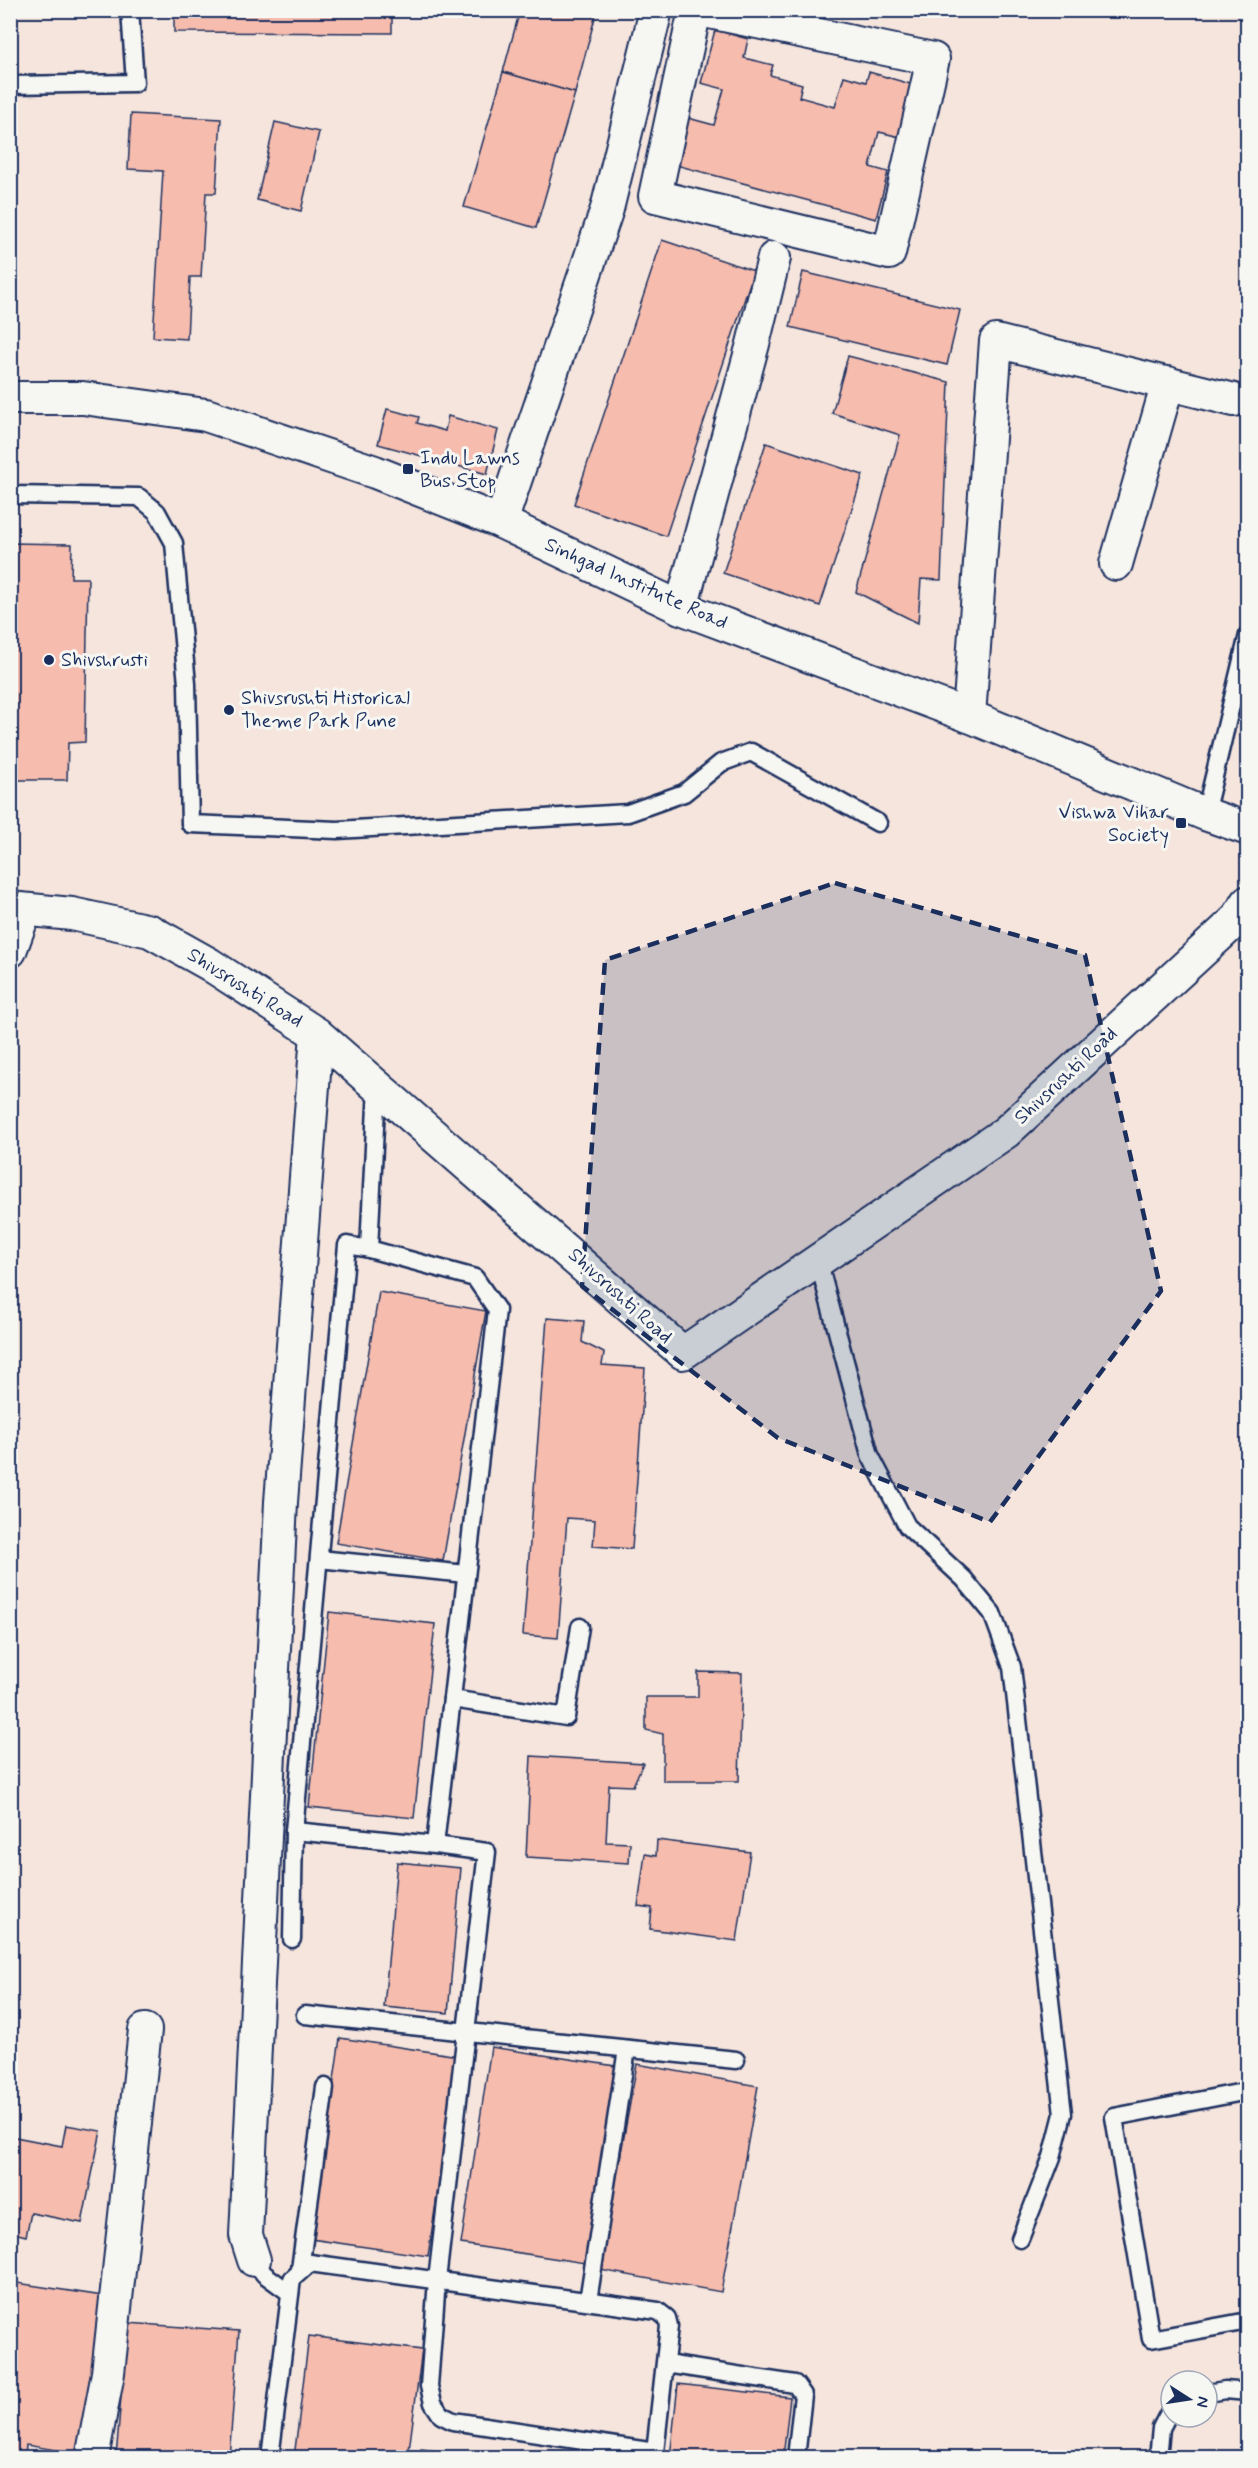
<svg xmlns="http://www.w3.org/2000/svg" width="1258" height="2468" font-family="Mynerve,sans-serif">
  <rect width="100%" height="100%" fill="#f6e5dd"/>
  <filter id="ink" filterUnits="userSpaceOnUse"><feTurbulence type="fractalNoise" baseFrequency=".0167" numOctaves="2"/><feDisplacementMap in="SourceGraphic" scale="12" xChannelSelector="R" yChannelSelector="G"/><feConvolveMatrix kernelMatrix="1 2 1 2 8 2 1 2 1" color-interpolation-filters="sRGB"/></filter>
  <g filter="url(#ink)">
    <g fill="#f6bcad" stroke="#1b2f5e" stroke-width="1.5">
      <polygon points="174,10 392,10 392,33 174,32"/>
      <polygon points="520,10 597,10 575,93 503,72"/>
      <polygon points="715,30 748,39 744,58 773,65 770,75 802,84 799,97 835,107 844,76 866,82 869,72 914,85 900,137 879,132 870,167 888,172 876,219 676,165 688,118 714,125 724,89 701,83"/>
      <polygon points="503,72 575,93 536,228 464,207"/>
      <polygon points="131,114 221,119 216,193 206,193 201,277 190,277 187,339 153,337 163,171 128,169"/>
      <polygon points="275,122 319,132 301,211 257,200"/>
      <polygon points="662,240 754,271 666,536 574,504"/>
      <polygon points="803,272 960,310 947,365 790,327"/>
      <polygon points="848,356 949,382 941,580 921,579 918,623 856,592 900,435 832,413"/>
      <polygon points="387,409 419,417 417,423 445,431 448,416 498,430 487,474 378,444"/>
      <polygon points="766,443 863,475 820,606 723,573"/>
      <polygon points="10,543 72,544 71,578 88,578 85,742 68,743 67,780 10,780"/>
      <polygon points="379,1292 486,1311 443,1561 336,1543"/>
      <polygon points="547,1318 584,1321 582,1342 604,1353 602,1365 645,1368 632,1549 593,1546 595,1520 567,1518 558,1638 523,1635"/>
      <polygon points="329,1612 435,1624 414,1818 309,1807"/>
      <polygon points="698,1672 742,1673 739,1781 663,1781 663,1734 646,1730 646,1697 698,1697"/>
      <polygon points="531,1756 643,1763 633,1786 609,1785 606,1842 630,1843 629,1863 526,1857"/>
      <polygon points="657,1840 750,1852 737,1941 650,1929 652,1908 638,1906 645,1854 656,1856"/>
      <polygon points="397,1862 461,1868 448,2013 384,2007"/>
      <polygon points="340,2038 458,2056 428,2256 311,2239"/>
      <polygon points="491,2047 615,2066 585,2263 461,2244"/>
      <polygon points="637,2064 758,2086 721,2292 600,2270"/>
      <polygon points="66,2125 101,2131 82,2223 31,2213 26,2236 10,2232 10,2136 62,2146"/>
      <polygon points="17,2283 109,2297 84,2458 62,2458 63,2451 26,2445 25,2455 10,2453 10,2327"/>
      <polygon points="127,2323 239,2331 229,2458 116,2458"/>
      <polygon points="309,2336 422,2350 408,2458 294,2458"/>
      <polygon points="678,2384 790,2397 783,2458 670,2458"/>
      <polygon points="421,2449 493,2458 420,2458"/>
    </g>
    <g fill="none" stroke-linecap="round" stroke-linejoin="round">
      <defs>
        <g id="service">
          <polyline points="10,85 135,83 130,10"/>
          <polyline points="10,495 139,497 157,512 174,543 187,684 190,824 337,830 628,813 684,793 721,763 751,752 878,823"/>
          <polyline points="1205,814 1248,635"/>
          <polyline points="377,1086 369,1249 475,1278 497,1310 435,1845 487,1852 437,2280 429,2386 433,2403 441,2415 453,2421 655,2452 655,2458"/>
          <polyline points="818,1260 870,1455 907,1526 964,1579 992,1613 1012,1667 1063,2114 1052,2157 1020,2239"/>
          <polyline points="319,1559 466,1574"/>
          <polyline points="452,1699 566,1717 580,1627"/>
          <polyline points="294,1831 435,1845"/>
          <polyline points="292,1939 294,1831 347,1245 369,1249"/>
          <polyline points="305,2015 736,2060"/>
          <polyline points="1248,2091 1114,2117 1151,2339 1248,2321"/>
          <polyline points="254,2260 264,2274 290,2293"/>
          <polyline points="300,2269 325,2087"/>
          <polyline points="588,2301 627,2049"/>
          <polyline points="666,2364 795,2384 803,2395 796,2458"/>
          <polyline points="1207,2393 1225,2390 1248,2392"/>
          <polyline points="270,2458 292,2279 310,2263 658,2311 667,2318 669,2326 655,2452"/>
          <polyline points="1158,2458 1161,2428 1171,2409"/>
        </g>
        <g id="minor">
          <polyline points="695,10 655,196 889,253 933,59 700,10"/>
          <polyline points="10,398 83,398 206,415 375,472 501,522 681,608 969,716 1205,814 1248,829"/>
          <polyline points="501,522 607,209 656,10"/>
          <polyline points="1116,564 1168,383"/>
          <polyline points="681,608 753,344 774,258"/>
          <polyline points="969,716 996,341 1234,400"/>
          <polyline points="10,908 72,914 150,931 209,964 317,1034 683,1353 1006,1132 1235,921 1248,902"/>
          <polyline points="10,951 25,910"/>
          <polyline points="254,2260 246,2235 281,1502 317,1034"/>
          <polyline points="92,2458 108,2373 145,2030"/>
        </g>
      </defs>
      <use href="#service" stroke="#1b2f5e" stroke-width="21"/>
      <use href="#minor" stroke="#1b2f5e" stroke-width="36"/>
      <use href="#service" stroke="#f6f6f2" stroke-width="16"/>
      <use href="#minor" stroke="#f6f6f2" stroke-width="32"/>
    </g>
  </g>
  <path fill="#1b2f5e" fill-opacity="0.2" stroke="#1b2f5e" stroke-width="4.5" stroke-dasharray="12 8" stroke-linejoin="round" d="M 835,883 L 1085,955 L 1161,1291 L 990,1522 L 778,1438 L 582,1286 L 605,960 Z"/>
  <g fill="#1b2f5e" stroke="#f6f6f2" stroke-width="2">
    <rect x="402" y="463" width="12" height="12" rx="3"/>
    <circle cx="49" cy="660" r="6"/>
    <circle cx="229" cy="710" r="6"/>
    <rect x="1175" y="817" width="12" height="12" rx="3"/>
  </g>
  <g text-anchor="middle" dominant-baseline="central" stroke-width="6" stroke-linejoin="round" paint-order="stroke">
    <g font-size="20" fill="#1b2f5e" stroke="#f6f6f2" text-anchor="start">
      <text x="420" y="458">Indu Lawns<tspan x="420" dy="23">Bus Stop</tspan></text>
      <text x="61" y="660">Shivshrusti</text>
      <text x="241" y="698">Shivsrushti Historical<tspan x="241" dy="23">Theme Park Pune</tspan></text>
      <text x="1169" y="812" text-anchor="end">Vishwa Vihar<tspan x="1169" dy="23">Society</tspan></text>
    </g>
    <g font-size="20" fill="#1b2f5e" stroke="#f6f6f2">
      <text transform="translate(636 584) rotate(24)">Sinhgad Institute Road</text>
      <text transform="translate(245 988) rotate(32)">Shivsrushti Road</text>
      <text transform="translate(1066 1076) rotate(-43)">Shivsrushti Road</text>
      <text transform="translate(620 1296) rotate(42)">Shivsrushti Road</text>
    </g>
  </g>
  <rect width="1258" height="2468" fill="none" stroke="#f6f6f2" stroke-width="36"/>
  <rect x="18" y="18" width="1222" height="2432" fill="none" stroke="#1b2f5e" stroke-width="2" filter="url(#ink)"/>
  <g transform="translate(1189 2399) rotate(102)"><circle r="28" fill="#f6f6f2" stroke="#9ea6b7" stroke-width="1.5"/>
  <path d="M0-4.5L10 22L0 15L-10 22Z" fill="#1b2f5e"/>
  <text y="-9" font-size="16" font-weight="bold" text-anchor="middle" fill="#1b2f5e">N</text>
  </g>
</svg>
